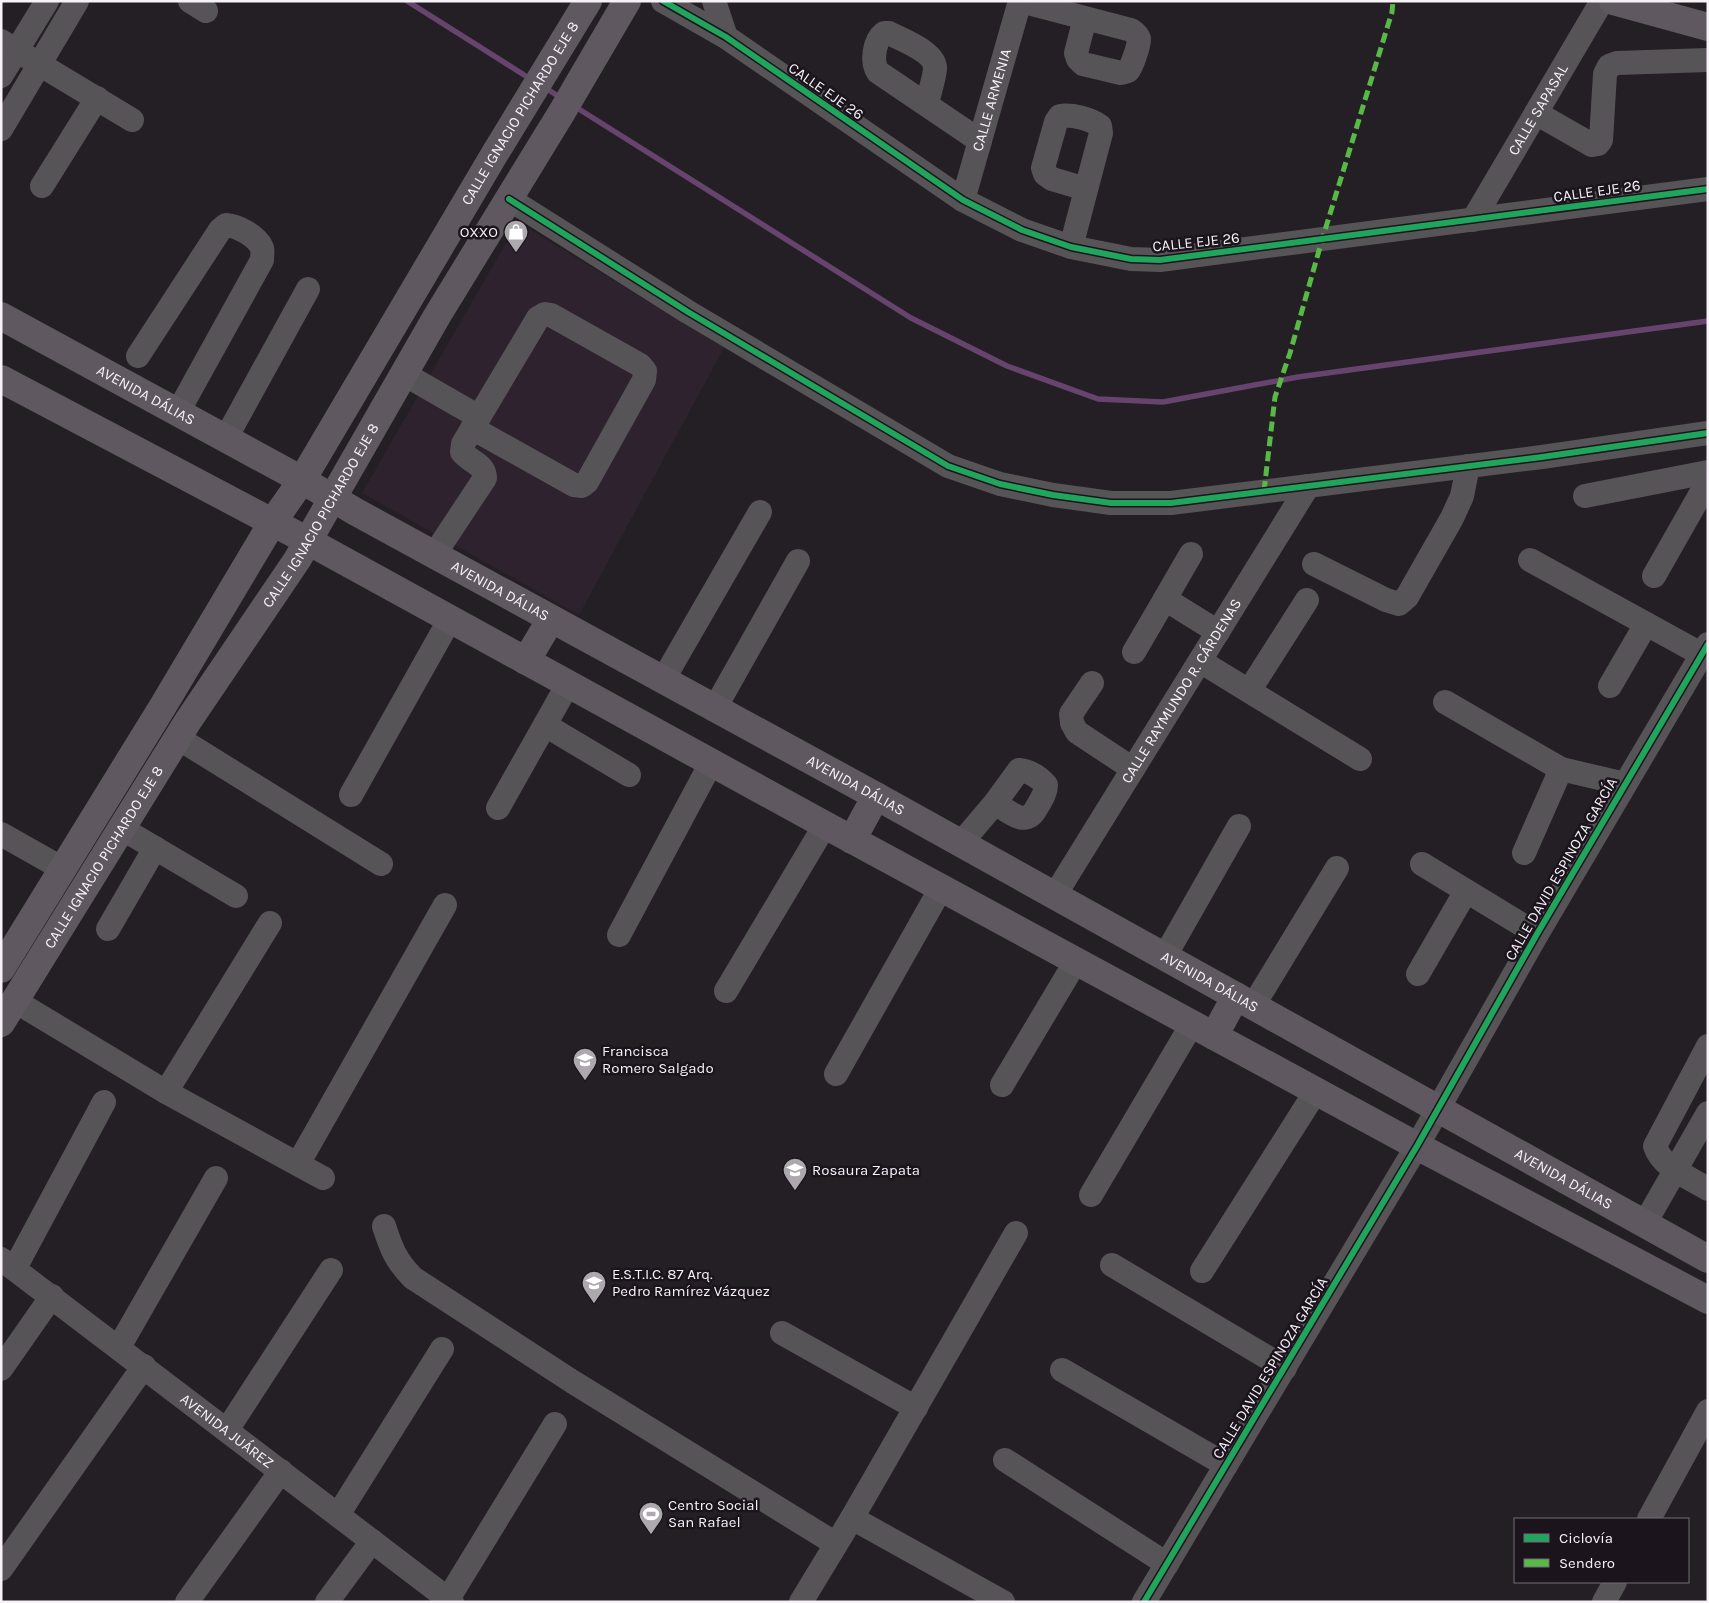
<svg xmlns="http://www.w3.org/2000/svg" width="1709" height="1603" font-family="Karla,sans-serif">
  <rect width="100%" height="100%" fill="#241f24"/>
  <polygon fill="#2d222e" points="518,222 724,348 579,615 362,493"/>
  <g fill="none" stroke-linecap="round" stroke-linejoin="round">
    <g stroke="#66446d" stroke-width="5.5">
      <polyline points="407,1 532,80"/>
      <polyline points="544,87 561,98"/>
      <polyline points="574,106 911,318 1007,366 1098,399 1163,402 1298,377 1708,321"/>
    </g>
    <g stroke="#575457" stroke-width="24">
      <polyline points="190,1 206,11"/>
      <polyline points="663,1 726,37 963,200 1022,230 1071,247 1131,259 1160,260 1708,189"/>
      <polyline points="714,1 726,37"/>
      <path d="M 1020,1 L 1131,30 C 1134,32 1138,35 1139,39 C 1139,46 1132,66 1128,71 L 1121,73 L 1083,64 L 1078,59 L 1076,53 L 1085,18"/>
      <polyline points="1,41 132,120"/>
      <polyline points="1,76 47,1"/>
      <path d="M 927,104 C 929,93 934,80 935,69 C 936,52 902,40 889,33 L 884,33 C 874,41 871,62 878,72 L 980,141"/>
      <polyline points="1536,113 1592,145 1598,144 1601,140 1605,74 1609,66 1617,63 1708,60"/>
      <polyline points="1,129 77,1"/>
      <polyline points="42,186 97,98"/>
      <polyline points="509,199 688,312 948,466 1000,484 1053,495 1111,503 1171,503 1542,457 1708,433"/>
      <path id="s1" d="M 963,200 L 1020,1"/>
      <path id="s2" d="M 1473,220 L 1602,1"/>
      <path d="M 1071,247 L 1101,133 L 1100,126 C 1091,119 1072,114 1060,116 L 1056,122 L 1043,168 L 1045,174 L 1052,179 L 1086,189"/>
      <path d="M 138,356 L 220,230 L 226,225 C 238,226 257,236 262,248 C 263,252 262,256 262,260 L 178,412"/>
      <polyline points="404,374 479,417"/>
      <polyline points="226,438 308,289"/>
      <polyline points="1585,496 1708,472"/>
      <polyline points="1191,554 1165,599 1218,632"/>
      <path d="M 434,555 L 485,478 C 485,464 470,462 462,452 L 463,444 L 538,318 L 545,314 L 551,315 L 640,365 L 645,371 L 644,380 L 587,482 L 582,486 L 574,485 L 472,428"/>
      <polyline points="1530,560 1701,654"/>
      <polyline points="1314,564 1386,600 1399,604 1407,597 1452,518 1462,496 1468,466"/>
      <polyline points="1654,576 1708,481"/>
      <polyline points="1134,652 1165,599"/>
      <polyline points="1200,661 1360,759"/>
      <polyline points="663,680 760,512"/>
      <polyline points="1092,683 1071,714 1072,723 1077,732 1133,769"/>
      <polyline points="1610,686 1646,624"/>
      <polyline points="1249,691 1307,600"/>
      <polyline points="1445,702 1561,769 1625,784"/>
      <polyline points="715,708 798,561"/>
      <polyline points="545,725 629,775"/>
      <polyline points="178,738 381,864"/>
      <polyline points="351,795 450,619"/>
      <polyline points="498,808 568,684"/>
      <polyline points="121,828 236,896"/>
      <polyline points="1,834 63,869"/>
      <path d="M 961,843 L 995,803 L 1019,770 C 1029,771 1039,777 1046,785 C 1046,793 1041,800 1037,807 C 1026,829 1010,812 995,803"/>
      <polyline points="1524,853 1561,769"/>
      <polyline points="1422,864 1537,934"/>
      <path id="s3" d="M 1055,895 L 1308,486"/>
      <polyline points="108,929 155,848"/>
      <polyline points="619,935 711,763"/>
      <polyline points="1165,956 1239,826"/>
      <polyline points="1418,974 1466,891"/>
      <polyline points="726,991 825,825"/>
      <polyline points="15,1001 166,1092 323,1178"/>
      <polyline points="1253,1006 1337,868"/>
      <path d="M 1708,1046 L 1655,1146 C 1661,1167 1690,1178 1708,1189"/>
      <polyline points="836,1074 941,888"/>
      <polyline points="1002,1085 1076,961"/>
      <polyline points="166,1092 270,923"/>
      <polyline points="298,1164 445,905"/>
      <polyline points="1091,1195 1192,1024"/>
      <polyline points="1645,1223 1708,1113"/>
      <path d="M 384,1226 C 391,1248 396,1261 413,1278 L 573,1382 L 836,1544"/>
      <path id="s4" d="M 1,1259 L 452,1602"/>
      <polyline points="1112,1265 1285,1368"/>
      <polyline points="15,1268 104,1102"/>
      <polyline points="1202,1271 1316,1091"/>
      <polyline points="782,1333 916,1408"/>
      <polyline points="119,1347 216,1178"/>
      <polyline points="1,1369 52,1296"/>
      <polyline points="1062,1370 1226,1465"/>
      <polyline points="227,1430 331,1270"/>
      <polyline points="1005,1460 1167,1564"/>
      <polyline points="338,1515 442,1349"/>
      <polyline points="852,1518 1003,1602"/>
      <polyline points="1649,1519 1708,1411"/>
      <polyline points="1,1569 144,1366"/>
      <polyline points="448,1599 555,1424"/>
      <polyline points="187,1602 281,1471"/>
      <polyline points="327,1602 372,1541"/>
      <polyline points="801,1602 852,1518 1016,1233"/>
      <polyline points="1144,1602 1417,1146 1537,934 1708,644"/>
      <polyline points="1604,1602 1615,1582"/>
    </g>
    <g stroke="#5f5860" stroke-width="28">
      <polyline points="1613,1 1708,27"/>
      <path id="s5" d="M 1,316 L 302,480 L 356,512 L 876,796 L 1708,1259"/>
      <polyline points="1,379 308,541 825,825 1417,1146 1708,1300"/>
      <polyline points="526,661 551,619"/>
      <polyline points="852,840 876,796"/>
      <path id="s6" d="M 1,969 L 163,706 L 272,523 L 302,480 L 494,155 L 588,1"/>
      <path id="s7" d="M 1,1023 L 188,721 L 297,560 L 437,316 L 562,112 L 627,1"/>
      <polyline points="1214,1036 1236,996"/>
    </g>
    <polyline stroke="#58b947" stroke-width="5" stroke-dasharray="10 5" stroke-linecap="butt" points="1264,491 1275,397 1290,353 1322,240 1392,12 1393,1"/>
    <defs>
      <g id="cycleway">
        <polyline points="663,1 726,37 963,200 1022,230 1071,247 1131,259 1160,260 1708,189"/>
        <polyline points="509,199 688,312 948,466 1000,484 1053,495 1111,503 1171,503 1542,457 1708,433"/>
        <polyline points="1144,1602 1417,1146 1537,934 1708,644"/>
      </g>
    </defs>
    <use href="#cycleway" stroke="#1b141d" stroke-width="9"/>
    <use href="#cycleway" stroke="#20a55d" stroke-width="6"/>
  </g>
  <defs>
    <symbol id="shop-pin" viewBox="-11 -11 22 30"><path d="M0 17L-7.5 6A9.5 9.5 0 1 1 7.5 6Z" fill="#ada8ae" stroke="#1b141d"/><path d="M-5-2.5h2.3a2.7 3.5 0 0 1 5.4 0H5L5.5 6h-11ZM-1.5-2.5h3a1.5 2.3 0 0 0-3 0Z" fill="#fff"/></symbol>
    <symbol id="school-pin" viewBox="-11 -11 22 30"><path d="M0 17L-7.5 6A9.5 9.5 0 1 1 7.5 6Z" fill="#ada8ae" stroke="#1b141d"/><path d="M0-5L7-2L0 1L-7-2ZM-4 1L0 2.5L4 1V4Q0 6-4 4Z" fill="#fff"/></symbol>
    <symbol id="stadium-pin" viewBox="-11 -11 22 30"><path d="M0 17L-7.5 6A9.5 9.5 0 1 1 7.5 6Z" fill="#ada8ae" stroke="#1b141d"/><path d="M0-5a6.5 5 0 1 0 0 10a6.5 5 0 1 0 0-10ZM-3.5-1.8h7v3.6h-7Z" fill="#fff"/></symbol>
  </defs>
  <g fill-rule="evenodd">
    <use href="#shop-pin" x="502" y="218" width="28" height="38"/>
    <use href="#school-pin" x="571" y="1046" width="28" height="38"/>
    <use href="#school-pin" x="781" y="1156" width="28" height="38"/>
    <use href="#school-pin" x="580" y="1269" width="28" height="38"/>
    <use href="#stadium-pin" x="637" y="1500" width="28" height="38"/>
  </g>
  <g text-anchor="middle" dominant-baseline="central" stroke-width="5" stroke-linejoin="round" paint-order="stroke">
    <g font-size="15" fill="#f7f1f8" stroke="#1b141d">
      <text transform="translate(826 91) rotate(35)">CALLE EJE 26</text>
      <text stroke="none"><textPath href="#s1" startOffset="104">CALLE ARMENIA</textPath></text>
      <text stroke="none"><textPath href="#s2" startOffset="128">CALLE SAPASAL</textPath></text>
      <text stroke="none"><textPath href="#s6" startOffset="1001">CALLE IGNACIO PICHARDO EJE 8</textPath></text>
      <text transform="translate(1597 191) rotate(-8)">CALLE EJE 26</text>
      <text transform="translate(1196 242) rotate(-6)">CALLE EJE 26</text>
      <text stroke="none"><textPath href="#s5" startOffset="165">AVENIDA DÁLIAS</textPath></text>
      <text stroke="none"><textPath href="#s7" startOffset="600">CALLE IGNACIO PICHARDO EJE 8</textPath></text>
      <text stroke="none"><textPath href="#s5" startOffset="570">AVENIDA DÁLIAS</textPath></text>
      <text stroke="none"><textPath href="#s3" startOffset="240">CALLE RAYMUNDO R. CÁRDENAS</textPath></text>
      <text stroke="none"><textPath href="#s5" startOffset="975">AVENIDA DÁLIAS</textPath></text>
      <text stroke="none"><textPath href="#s7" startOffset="195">CALLE IGNACIO PICHARDO EJE 8</textPath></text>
      <text transform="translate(1561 869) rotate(-60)">CALLE DAVID ESPINOZA GARCÍA</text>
      <text stroke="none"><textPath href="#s5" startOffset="1380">AVENIDA DÁLIAS</textPath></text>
      <text stroke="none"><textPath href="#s5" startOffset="1785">AVENIDA DÁLIAS</textPath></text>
      <text transform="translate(1270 1368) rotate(-59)">CALLE DAVID ESPINOZA GARCÍA</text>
      <text stroke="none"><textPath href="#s4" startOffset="284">AVENIDA JUÁREZ</textPath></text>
    </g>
    <g font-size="15" fill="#f7f1f8" stroke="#1b141d" text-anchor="start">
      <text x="498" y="232" text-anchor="end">OXXO</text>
      <text x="602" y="1051">Francisca<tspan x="602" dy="17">Romero Salgado</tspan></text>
      <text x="812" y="1170">Rosaura Zapata</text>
      <text x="612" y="1274">E.S.T.I.C. 87 Arq.<tspan x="612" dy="17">Pedro Ramírez Vázquez</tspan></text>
      <text x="668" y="1505">Centro Social<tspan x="668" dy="17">San Rafael</tspan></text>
    </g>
  </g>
  <rect width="1709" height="1603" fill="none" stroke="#f7f1f8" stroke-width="5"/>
  <rect x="1514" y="1518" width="175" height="65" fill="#1b141d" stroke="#736c75"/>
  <rect x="1524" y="1534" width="25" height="8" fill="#20a55d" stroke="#736c75"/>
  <text x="1559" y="1543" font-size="15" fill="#f7f1f8">Ciclovía</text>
  <rect x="1524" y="1559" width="25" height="8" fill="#58b947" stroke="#736c75"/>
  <text x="1559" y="1568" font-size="15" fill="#f7f1f8">Sendero</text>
</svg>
